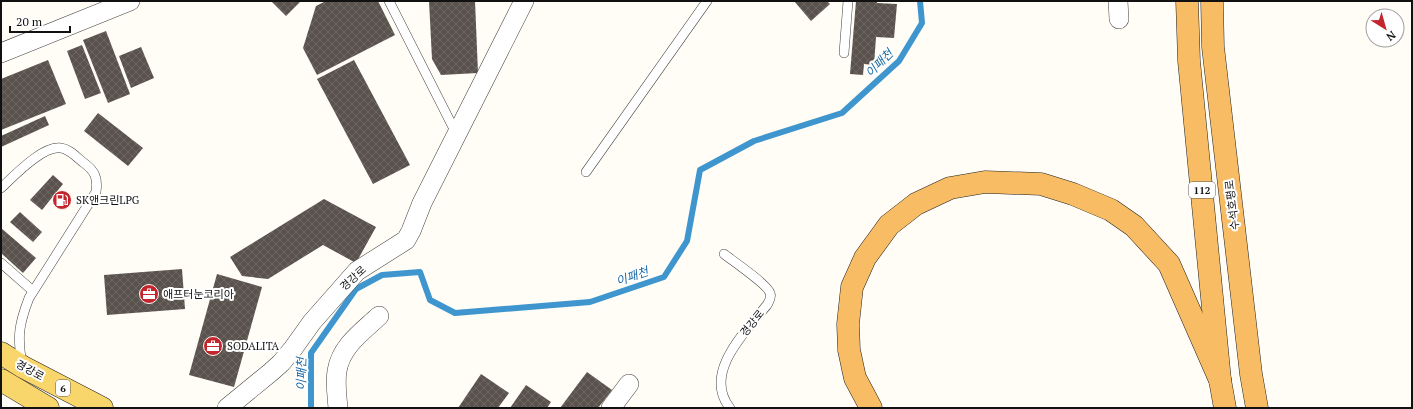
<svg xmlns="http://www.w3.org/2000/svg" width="1413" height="409" font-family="'PT Serif','Noto Sans KR',serif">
  <defs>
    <pattern id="building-cross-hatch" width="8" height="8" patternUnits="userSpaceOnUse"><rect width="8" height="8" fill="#5a524d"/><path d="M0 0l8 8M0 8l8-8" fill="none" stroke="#6d6662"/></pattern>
  </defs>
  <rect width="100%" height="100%" fill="#fffdf5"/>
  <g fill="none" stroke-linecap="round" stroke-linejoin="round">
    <polyline stroke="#3f96cf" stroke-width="6" points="311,408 311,353 356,289 382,275 420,272 430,300 455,313 590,302 664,277 687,241 700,170 754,141 842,113 899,61 922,23 920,1"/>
  </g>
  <g fill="url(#building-cross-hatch)">
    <polygon points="271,1 301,1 286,16"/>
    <polygon points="326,1 378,1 395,35 317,75 303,48 316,6"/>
    <polygon points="429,1 475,1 478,73 441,75 432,59"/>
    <polygon points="794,1 827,1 830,4 811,21"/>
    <polygon points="856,1 877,1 877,3 897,4 894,38 876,37 874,65 864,64 863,75 850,74"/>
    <polygon points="106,31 130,94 108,103 83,40"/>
    <polygon points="82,45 101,93 85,99 67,51"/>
    <polygon points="141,47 154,78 131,88 119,56"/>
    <polygon points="48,60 66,104 1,130 1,79"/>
    <polygon points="354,60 410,165 373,184 317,79"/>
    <polygon points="98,113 143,148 128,166 84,131"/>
    <polygon points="45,116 49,125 1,147 1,136"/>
    <polygon points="53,175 63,184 42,210 30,200"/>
    <polygon points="324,199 376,227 356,263 323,245 268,279 242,276 230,257"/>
    <polygon points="20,212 42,232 33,242 10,222"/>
    <polygon points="1,228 36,258 23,273 1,253"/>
    <polygon points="182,269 185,309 107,315 104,275"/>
    <polygon points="217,274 262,287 234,387 189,375"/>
    <polygon points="587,372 612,390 598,408 560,408"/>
    <polygon points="481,374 509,393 498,408 458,408"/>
    <polygon points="526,385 551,402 547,408 510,408"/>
  </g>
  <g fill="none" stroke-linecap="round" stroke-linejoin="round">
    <defs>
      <g id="service">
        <polyline points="389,1 457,135"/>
        <polyline points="844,53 848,1"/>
        <polyline points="586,172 707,1"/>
        <path d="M 1,188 C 14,176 43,145 61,148 C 70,149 77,158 84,163 C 95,171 98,178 96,192 L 29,298 C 19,324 17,336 22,364"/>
        <path d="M 724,254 C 733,261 768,285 770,293 C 772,298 769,301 767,305 C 746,331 702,373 730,408"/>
        <polyline points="1,263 33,291"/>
      </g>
      <g id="minor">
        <polyline points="1118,1 1119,19"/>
        <polyline points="1,53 130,1"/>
        <polyline points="227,408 271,372 281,363 292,350 312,322 357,271 406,240 411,231 422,203 524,1"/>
        <path d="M 338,408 C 337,396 335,383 337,371 C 341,346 362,332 379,316"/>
        <polyline points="611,408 629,384"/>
      </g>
      <g id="primary">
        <polyline points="1,353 23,367 102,408"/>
        <polyline points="1,380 48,408"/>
      </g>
      <g id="trunk">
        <polyline points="1187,1 1189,61 1220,380 1225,408"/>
        <polyline points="1212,1 1213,47 1251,374 1257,408"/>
        <polyline points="871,408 855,378 849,350 848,324 852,287 865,258 889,225 916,204 950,188 985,182 1041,184 1073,194 1111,210 1134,226 1169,264 1220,380"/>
      </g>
    </defs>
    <use href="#service" stroke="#444" stroke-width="10"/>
    <use href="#minor" stroke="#444" stroke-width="20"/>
    <use href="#primary" stroke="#222" stroke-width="23"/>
    <use href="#trunk" stroke="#222" stroke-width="23"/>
    <use href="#service" stroke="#fff" stroke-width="9"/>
    <use href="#minor" stroke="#fff" stroke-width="19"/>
    <use href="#primary" stroke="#f9d66b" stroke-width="22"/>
    <use href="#trunk" stroke="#f7bc64" stroke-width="22"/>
  </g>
  <defs>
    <symbol id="fuel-disc" viewBox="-11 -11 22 22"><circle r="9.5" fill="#c4262e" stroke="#fff"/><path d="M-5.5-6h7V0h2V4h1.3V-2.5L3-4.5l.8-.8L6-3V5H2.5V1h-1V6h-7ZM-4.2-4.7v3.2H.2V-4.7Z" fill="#fff"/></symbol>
    <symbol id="office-disc" viewBox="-11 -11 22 22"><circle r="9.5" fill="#c4262e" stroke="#fff"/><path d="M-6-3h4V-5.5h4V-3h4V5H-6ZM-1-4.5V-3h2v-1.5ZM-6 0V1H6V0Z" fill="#fff"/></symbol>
  </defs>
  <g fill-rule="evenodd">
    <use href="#fuel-disc" x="51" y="189" width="22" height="22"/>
    <use href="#office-disc" x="138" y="283" width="22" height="22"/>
    <use href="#office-disc" x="202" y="335" width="22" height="22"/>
  </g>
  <g text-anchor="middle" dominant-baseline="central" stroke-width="4" stroke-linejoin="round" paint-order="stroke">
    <g fill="#fff" stroke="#585858" stroke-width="1">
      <rect x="1189" y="182" width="26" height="16" rx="3"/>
      <rect x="56" y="380" width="14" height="16" rx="3"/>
    </g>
    <g font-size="10" font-weight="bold" fill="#111">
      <text x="1202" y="190">112</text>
      <text x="63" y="388">6</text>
    </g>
    <g font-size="11" fill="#111" stroke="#fff" text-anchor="start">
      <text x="76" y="200">SK앤크린LPG</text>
      <text x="163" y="294">애프터눈코리아</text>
      <text x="227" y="346">SODALITA</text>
    </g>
    <g font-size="11" fill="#111" stroke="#fff">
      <text transform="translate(1232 205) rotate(-97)">수석호평로</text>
      <text transform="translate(353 278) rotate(-43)">경강로</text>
      <text transform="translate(752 323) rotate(-51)">경강로</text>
      <text transform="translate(30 370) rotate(29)">경강로</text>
    </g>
    <g font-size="12" font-style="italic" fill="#1768a6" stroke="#fff">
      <text transform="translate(879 63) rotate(-45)">이패천</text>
      <text transform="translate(632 276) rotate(-19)">이패천</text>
      <text transform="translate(301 374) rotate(-89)">이패천</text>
    </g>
  </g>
  <rect width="1413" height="409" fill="none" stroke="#111111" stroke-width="4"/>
  <g transform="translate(1385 28) rotate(143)"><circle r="19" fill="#ffffff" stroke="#a0a0a0"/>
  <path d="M0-3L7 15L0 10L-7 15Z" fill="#c4262e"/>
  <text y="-6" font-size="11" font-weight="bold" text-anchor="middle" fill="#111111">N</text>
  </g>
  <path d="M10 26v6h60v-6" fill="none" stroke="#111111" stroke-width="2"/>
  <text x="16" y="26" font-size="12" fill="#111111" stroke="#ffffff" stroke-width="3" paint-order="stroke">20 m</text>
</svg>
